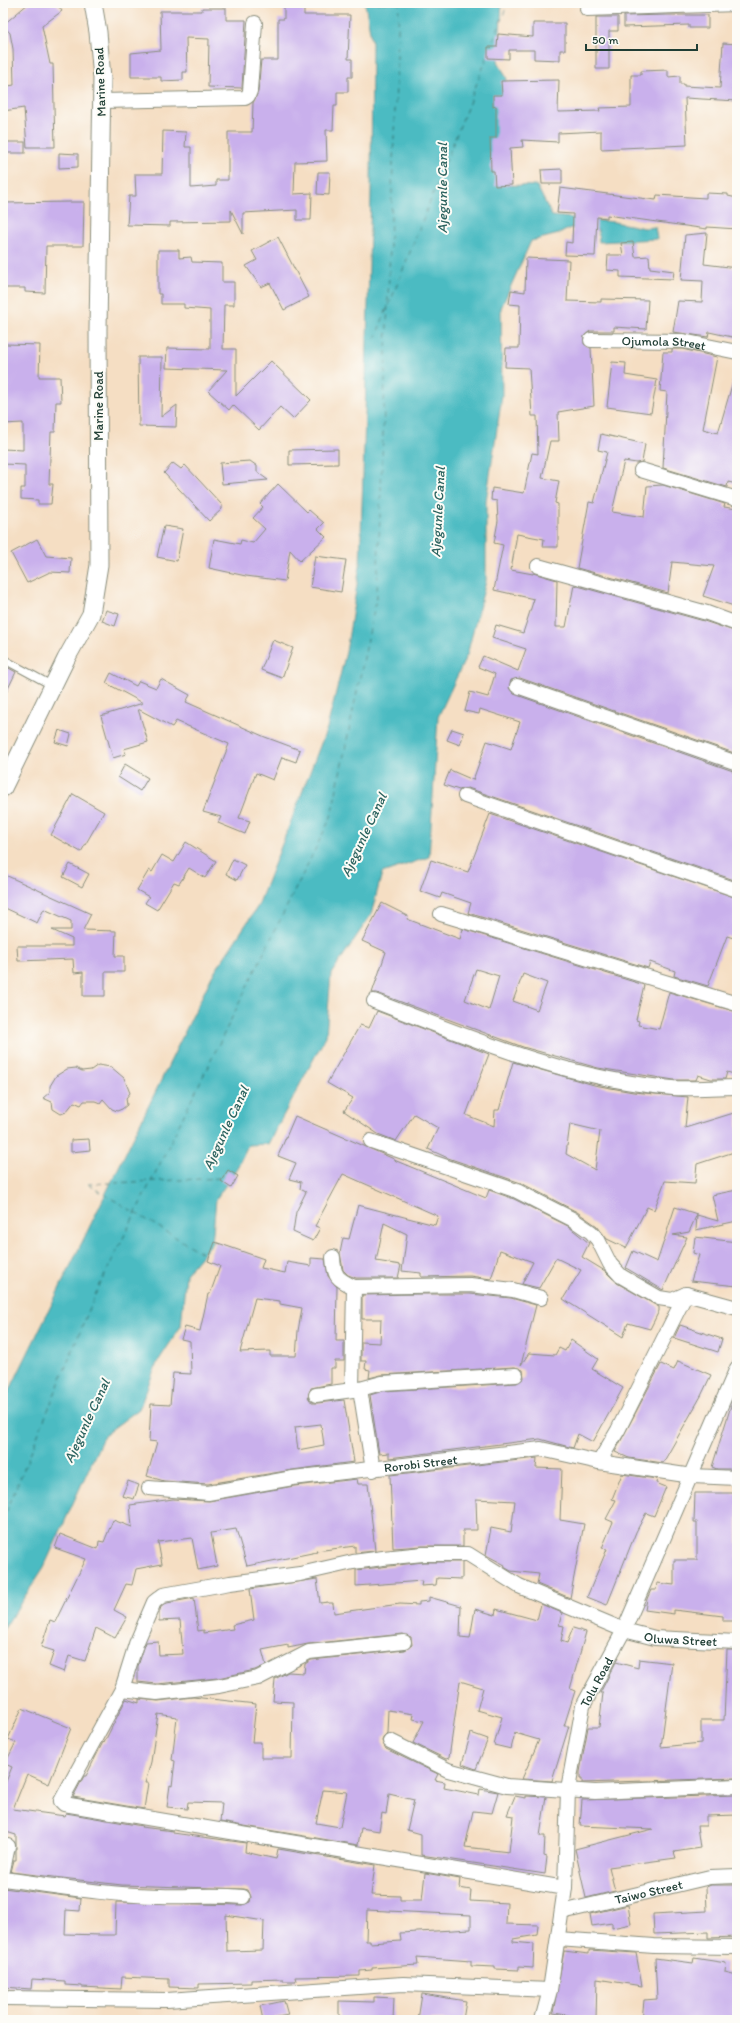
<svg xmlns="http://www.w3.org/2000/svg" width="740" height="2023" font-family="Itim,sans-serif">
  <rect width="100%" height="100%" fill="#fdfcf7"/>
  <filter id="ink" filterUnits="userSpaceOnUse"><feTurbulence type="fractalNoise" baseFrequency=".025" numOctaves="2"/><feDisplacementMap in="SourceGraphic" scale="8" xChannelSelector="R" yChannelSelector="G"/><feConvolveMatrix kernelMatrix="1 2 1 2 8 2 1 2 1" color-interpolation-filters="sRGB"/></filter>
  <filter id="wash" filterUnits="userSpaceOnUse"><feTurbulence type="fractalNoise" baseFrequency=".012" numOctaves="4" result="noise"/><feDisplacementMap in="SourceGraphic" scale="16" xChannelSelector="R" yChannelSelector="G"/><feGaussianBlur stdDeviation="0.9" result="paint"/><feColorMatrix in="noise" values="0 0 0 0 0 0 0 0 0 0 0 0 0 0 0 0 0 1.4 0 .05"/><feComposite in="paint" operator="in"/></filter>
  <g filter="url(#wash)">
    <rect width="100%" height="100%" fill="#f5dec3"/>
    <polygon fill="#4cbbc2" stroke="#367c7b" points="365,3 502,3 498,61 507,79 502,98 506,185 537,186 552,216 614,222 645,228 655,227 657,239 599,242 598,230 570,228 559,234 531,241 501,308 502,396 486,501 486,581 467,655 438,717 429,857 382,873 371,915 331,974 326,1036 268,1144 248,1145 236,1170 216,1199 212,1243 186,1274 181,1326 157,1363 139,1409 104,1435 44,1567 3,1630 3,1404 212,976 258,906 327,728 346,652 360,566 365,416 371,193 372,43"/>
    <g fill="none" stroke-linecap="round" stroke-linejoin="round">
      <g stroke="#2c635f" stroke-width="1" stroke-dasharray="5 4" stroke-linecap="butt">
        <polyline points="490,48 508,3"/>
        <polyline points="389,305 488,55"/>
        <polyline points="375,339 387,308"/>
        <polyline points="88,1184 223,1178"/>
        <polyline points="89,1185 205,1255"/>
        <polyline points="3,1520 96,1293 331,817 377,595 399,3"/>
      </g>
    </g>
    <g id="blocks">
      <g fill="#c9b0ec" fill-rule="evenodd">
        <polygon points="29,3 56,3 62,11 42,26 50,64 53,64 55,147 27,147 24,108 3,111 3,87 14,85 13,49 10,33 3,25"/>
        <polygon points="284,3 304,3 304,15 350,15 348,59 352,59 352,77 348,77 348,92 337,92 337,106 334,106 333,130 326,130 327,161 295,162 294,194 312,193 311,220 297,220 297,210 243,213 243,234 231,210 231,221 170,222 170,226 127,225 129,196 136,196 135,174 162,174 163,131 186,132 185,147 191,147 191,188 216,186 216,180 228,180 228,132 252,132 253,103 258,92 261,60 278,60 278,19 284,19"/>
        <polygon points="202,8 226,8 226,20 246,20 242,88 208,87 209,39 186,38 187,72 183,72 183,80 161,81 161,77 131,77 131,53 161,50 160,11 202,11"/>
        <polygon points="667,15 708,15 708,28 689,28 689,25 624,27 624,16"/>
        <polygon points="596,17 618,17 618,31 609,31 609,69 596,69"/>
        <polygon points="533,23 565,23 565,50 560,50 560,60 534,59 534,50 509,50 509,59 488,58 488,47 497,47 498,34 533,37"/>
        <polygon points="723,43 737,44 737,101 685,98 687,145 601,149 601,131 558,133 558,142 522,140 523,147 510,148 512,185 495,186 494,171 491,171 490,138 496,138 496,106 493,107 493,95 502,95 501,81 559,80 558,112 600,111 599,108 631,107 631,75 641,75 641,71 668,70 668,77 680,76 680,84 684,84 684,86 720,88"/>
        <rect x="7" y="142" width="18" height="11"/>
        <polygon points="59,153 78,154 78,167 59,168"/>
        <polygon points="562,169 562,184 542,184 541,170"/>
        <polygon points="318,172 330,172 329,195 317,194"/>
        <polygon points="560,188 656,200 657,195 706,198 706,193 728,194 728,196 737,198 737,229 707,227 707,229 607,215 607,218 597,217 595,256 565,255 566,242 572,243 573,214 557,213"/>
        <polygon points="71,202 84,202 83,246 46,246 45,293 25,292 25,288 3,288 3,203"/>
        <polygon points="707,233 704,264 737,268 737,338 709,332 708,337 673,332 678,301 702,302 703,281 681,280 685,235"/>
        <polygon points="278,237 309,297 284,310 270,283 261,287 246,266 257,260 252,251"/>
        <polygon points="633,242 635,257 649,256 650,268 674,271 673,279 620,277 620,271 607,270 608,255 623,255 621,243"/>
        <polygon points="158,250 179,250 179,258 191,257 192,262 222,263 222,282 234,282 234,305 224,305 223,349 236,349 236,396 271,361 311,400 293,419 280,407 259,430 233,405 229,410 208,391 227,370 166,368 167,348 210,349 210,310 184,308 184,304 161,304 161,294 158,294"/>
        <polygon points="526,258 569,260 567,301 601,302 601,299 648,300 646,329 614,327 614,331 590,331 584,336 584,344 591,348 594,406 558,412 559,441 550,441 542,478 559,481 555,503 558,504 558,547 543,547 544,539 517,534 511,570 533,574 533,573 557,580 556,627 566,627 574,585 704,621 737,632 737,754 520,678 511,680 509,688 514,694 733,771 732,772 737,774 737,881 468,788 459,790 444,785 450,770 473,780 487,741 511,749 520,722 480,709 479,714 465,711 470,692 488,697 495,674 478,667 483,656 518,671 526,649 492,638 496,625 523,633 534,599 494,590 503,545 494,543 498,521 497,501 491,500 492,488 524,493 532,453 538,454 537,416 532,416 529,368 505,367 506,348 519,348 520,305 509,304 511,290 525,292"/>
        <polygon points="5,344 40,345 39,377 60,377 61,402 56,402 55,432 51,432 49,484 53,484 51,504 38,504 38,500 21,499 21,488 25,488 25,465 3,464 3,449 23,450 23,423 3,424"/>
        <polygon points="672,349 682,349 717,357 703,429 718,433 734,378 737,378 737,484 728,482 727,487 663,468 667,392 660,391 663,352 672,352"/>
        <polygon points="138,357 162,357 161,417 177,405 176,427 139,426"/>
        <polygon points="612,362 626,363 625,375 657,380 651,413 607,407"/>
        <polygon points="601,434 645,444 642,462 636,463 624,461 612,512 644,517 647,486 663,485 725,504 724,507 737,509 737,607 703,596 714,566 672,562 668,593 577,568 589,502 594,503 607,452 598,450"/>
        <polygon points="338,449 338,464 289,465 289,450"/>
        <polygon points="250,461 257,466 257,472 268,480 222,484 220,463"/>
        <polygon points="173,463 181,469 185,465 222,505 222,509 209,521 164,473"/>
        <polygon points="278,484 307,512 309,510 324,523 318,529 326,537 300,561 290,550 285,581 246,576 209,568 214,539 240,544 241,540 253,543 265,529 253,518 263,507 260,504"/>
        <polygon points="164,526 183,529 177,561 157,557"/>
        <polygon points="37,539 46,556 71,558 70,573 50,572 27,583 11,553"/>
        <polygon points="315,556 346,560 341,592 310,587"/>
        <polygon points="106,610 119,614 115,626 102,621"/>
        <polygon points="273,640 293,648 282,678 261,670"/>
        <polygon points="3,665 16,672 3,699"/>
        <polygon points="111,673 136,686 139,681 156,688 161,679 190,695 186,702 265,737 300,750 296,762 282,757 273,780 256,773 239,818 250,821 245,834 218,823 221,817 203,812 229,744 176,721 172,727 138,709 148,742 124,749 126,754 113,758 101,716 143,703 106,683"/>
        <polygon points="452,729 464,733 460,745 447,740"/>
        <polygon points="59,730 71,734 68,746 55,742"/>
        <polygon points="125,764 148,778 140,791 118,777"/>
        <polygon points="73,794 104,812 81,852 51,835"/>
        <polygon points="490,814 737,898 737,939 727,936 708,986 674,976 675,971 650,962 648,968 468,913 471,903 442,893 440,898 420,891 431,860 468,872"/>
        <polygon points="186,842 216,861 205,878 189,868 179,884 174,882 157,910 145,903 149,897 137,890 149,870 152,872 162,855 174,862"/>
        <polygon points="233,859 245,865 237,880 226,874"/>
        <polygon points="70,864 89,874 82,887 63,877"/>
        <polygon points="3,874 91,914 83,930 116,931 115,956 124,956 124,972 105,972 105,996 83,996 83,972 74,973 73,959 18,961 17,946 72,946 72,939 52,930 71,930 71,921 44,909 37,923 3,907"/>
        <path d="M 382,903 L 408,916 L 407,919 L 460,939 L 463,929 L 644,985 L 636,1020 L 639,1021 L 638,1025 L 659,1029 L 669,992 L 737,1012 L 737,1075 L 727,1072 L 725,1079 L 711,1079 L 698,1075 L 696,1080 L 674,1080 L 598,1068 L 523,1047 L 377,993 L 372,993 L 386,952 L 362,941 ZM 476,969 L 499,976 L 489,1010 L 465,1000 ZM 523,974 L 547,983 L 537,1010 L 513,1001 Z"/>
        <path d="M 377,1011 L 489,1054 L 466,1115 L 494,1126 L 495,1110 L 499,1110 L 513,1062 L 594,1085 L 633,1092 L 688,1097 L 685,1128 L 737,1112 L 737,1151 L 697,1164 L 695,1183 L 665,1181 L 654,1210 L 647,1207 L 626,1248 L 607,1239 L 597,1226 L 577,1212 L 521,1183 L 448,1158 L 428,1149 L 438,1128 L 414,1114 L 396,1141 L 378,1134 L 344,1111 L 353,1098 L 327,1083 L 360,1025 L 369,1028 ZM 570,1124 L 600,1131 L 595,1170 L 566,1154 Z"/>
        <polygon points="98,1065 111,1067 124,1078 130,1093 126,1098 127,1105 122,1109 117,1111 112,1109 103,1099 100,1103 95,1101 84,1101 81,1105 74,1102 66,1112 61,1114 53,1109 52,1102 43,1098 50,1092 50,1086 56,1076 67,1069 76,1068 82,1071 91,1070"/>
        <polygon points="295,1116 394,1159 394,1160 486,1198 489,1190 514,1199 568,1226 589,1243 582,1257 605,1271 617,1283 659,1307 659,1311 650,1329 628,1323 623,1337 563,1299 581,1270 556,1258 539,1288 522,1284 533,1262 500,1250 491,1279 470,1276 421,1277 421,1273 402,1271 407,1234 384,1223 376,1261 401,1265 398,1278 356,1278 348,1275 343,1270 340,1253 343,1238 349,1239 358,1205 435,1225 438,1216 343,1174 315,1226 320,1228 313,1241 293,1232 296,1212 306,1192 300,1189 301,1182 289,1179 296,1163 278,1156"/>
        <polygon points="89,1139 90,1150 71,1152 71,1140"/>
        <polygon points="228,1170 238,1176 231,1188 221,1181"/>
        <polygon points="737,1190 737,1221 696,1230 697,1215 718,1221 712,1195"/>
        <polygon points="675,1207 697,1214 689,1232 673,1235 687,1237 663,1290 626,1268 633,1251 657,1262"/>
        <polygon points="695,1237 737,1242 737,1286 691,1281 699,1255 693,1253"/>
        <path d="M 215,1242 L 264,1259 L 261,1268 L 285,1273 L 287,1262 L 311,1266 L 311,1258 L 325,1259 L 328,1276 L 337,1287 L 336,1341 L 344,1341 L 344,1361 L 335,1361 L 335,1368 L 331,1368 L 331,1384 L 311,1388 L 308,1397 L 312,1403 L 317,1403 L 344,1400 L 354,1462 L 292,1470 L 208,1484 L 164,1481 L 147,1476 L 157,1442 L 149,1441 L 151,1404 L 170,1405 L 173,1373 L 191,1374 L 190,1341 L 181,1339 L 185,1327 L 200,1331 L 208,1294 L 210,1294 L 220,1266 L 208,1261 ZM 255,1298 L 280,1301 L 280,1304 L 302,1308 L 298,1331 L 296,1356 L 270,1356 L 270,1351 L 240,1352 ZM 321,1424 L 324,1445 L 298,1450 L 295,1427 Z"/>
        <polygon points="421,1294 470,1294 511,1298 536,1305 521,1365 529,1353 555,1355 559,1348 565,1351 571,1340 598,1359 592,1369 623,1388 593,1442 578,1434 573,1448 540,1439 389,1458 389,1453 379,1454 370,1395 383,1391 517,1383 524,1378 523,1370 515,1367 381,1375 369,1378 370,1370 365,1369 366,1361 361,1361 361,1342 380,1343 381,1319 362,1319 362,1295"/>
        <polygon points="680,1325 722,1339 718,1352 674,1338"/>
        <polygon points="678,1361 711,1375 701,1396 663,1463 629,1458 615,1452 661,1364 674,1370"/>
        <polygon points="734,1396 737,1396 737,1469 717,1469 712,1467"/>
        <polygon points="537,1458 536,1468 562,1469 560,1520 584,1524 570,1598 537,1584 539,1574 511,1571 504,1567 505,1565 486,1555 491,1528 511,1532 515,1501 476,1499 477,1530 463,1530 463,1546 423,1546 393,1548 390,1475"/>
        <polygon points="622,1474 657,1479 656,1483 666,1487 654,1516 646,1513 636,1532 607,1605 587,1597 607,1549 602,1548 613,1522 606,1519 616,1500 612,1499"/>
        <polygon points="357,1479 358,1484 368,1484 375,1551 355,1553 355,1546 316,1551 317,1552 247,1566 236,1529 211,1533 217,1566 198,1570 192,1538 158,1542 162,1564 136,1569 132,1585 126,1584 114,1610 127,1617 115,1638 96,1628 85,1661 69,1656 64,1672 49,1666 54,1651 41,1647 50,1620 55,1622 86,1559 55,1548 60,1534 98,1549 99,1541 104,1542 113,1520 132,1527 130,1505 173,1499 209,1501 294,1486"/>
        <polygon points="128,1481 139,1485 134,1499 122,1496"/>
        <polygon points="695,1493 737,1493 737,1621 723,1621 723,1616 674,1610 674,1614 645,1610 647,1599 651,1590 656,1590 657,1583 674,1585 674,1560 697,1560 697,1522 694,1522"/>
        <polygon points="423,1562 462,1562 462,1579 437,1578 436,1585 421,1586 422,1581 356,1586 356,1570"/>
        <path d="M 317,1579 L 320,1603 L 328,1602 L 328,1603 L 333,1603 L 334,1613 L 400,1604 L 419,1605 L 419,1602 L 429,1601 L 429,1597 L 461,1606 L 460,1637 L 470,1638 L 475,1609 L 495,1615 L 496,1609 L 537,1620 L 541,1604 L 562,1613 L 559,1625 L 564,1626 L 561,1641 L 567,1643 L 573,1628 L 586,1632 L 570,1689 L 575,1691 L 564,1726 L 569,1726 L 552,1781 L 522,1779 L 539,1740 L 515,1733 L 511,1749 L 494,1745 L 502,1717 L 477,1710 L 483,1688 L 460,1681 L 449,1758 L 446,1759 L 413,1743 L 424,1721 L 413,1719 L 414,1714 L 388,1710 L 387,1733 L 383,1737 L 382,1741 L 386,1749 L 438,1774 L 435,1780 L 445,1782 L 444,1788 L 479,1795 L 480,1789 L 498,1792 L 492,1813 L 473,1811 L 465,1847 L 509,1852 L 513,1816 L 507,1815 L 515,1796 L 526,1798 L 526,1796 L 546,1797 L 540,1836 L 545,1836 L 544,1856 L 547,1857 L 545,1874 L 421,1855 L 421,1834 L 407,1830 L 414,1800 L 389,1794 L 386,1814 L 382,1813 L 379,1831 L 361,1828 L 358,1845 L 220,1822 L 222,1803 L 188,1802 L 187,1809 L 167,1807 L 170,1785 L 172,1786 L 175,1761 L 172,1760 L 177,1717 L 158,1714 L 151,1762 L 145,1783 L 148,1783 L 144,1809 L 73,1797 L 84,1776 L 86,1776 L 103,1742 L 104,1743 L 126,1699 L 139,1703 L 139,1699 L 158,1701 L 193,1697 L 256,1704 L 252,1742 L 261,1742 L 261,1758 L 292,1758 L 293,1702 L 273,1701 L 275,1679 L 288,1672 L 304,1673 L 305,1664 L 311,1660 L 405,1650 L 412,1645 L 411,1637 L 403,1634 L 308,1644 L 288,1648 L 288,1645 L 262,1650 L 266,1665 L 255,1670 L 218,1678 L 157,1684 L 138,1682 L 138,1666 L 146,1642 L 158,1641 L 159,1655 L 183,1654 L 180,1620 L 159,1621 L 159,1613 L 161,1607 L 167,1603 L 194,1598 L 198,1631 L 204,1630 L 204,1633 L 233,1629 L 232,1625 L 254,1620 L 250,1589 ZM 323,1790 L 347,1792 L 340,1827 L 316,1823 Z"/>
        <polygon points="727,1650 737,1650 737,1778 582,1783 582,1779 580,1779 580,1772 588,1727 599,1727 603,1693 600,1693 616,1662 638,1668 639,1659 672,1663 661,1747 701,1743 701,1720 724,1720"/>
        <path d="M 22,1708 L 71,1728 L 49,1784 L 27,1774 L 13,1809 L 65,1816 L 66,1813 L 142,1826 L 141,1827 L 173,1831 L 173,1833 L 246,1843 L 245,1852 L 276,1859 L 278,1849 L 375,1865 L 371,1895 L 400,1896 L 400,1900 L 422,1900 L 425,1873 L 460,1879 L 459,1888 L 471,1890 L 470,1901 L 507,1903 L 506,1924 L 538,1925 L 537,1935 L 513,1939 L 513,1942 L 534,1944 L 533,1968 L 519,1967 L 519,1970 L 495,1969 L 495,1967 L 471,1966 L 471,1961 L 417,1957 L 418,1965 L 372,1968 L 372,1970 L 360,1971 L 360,1976 L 295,1977 L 296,1981 L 283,1981 L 283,1979 L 251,1980 L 251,1983 L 199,1984 L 199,1988 L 169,1987 L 169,1979 L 122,1977 L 121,1989 L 82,1987 L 82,1986 L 65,1985 L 65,1981 L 32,1979 L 31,1989 L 3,1987 L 3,1888 L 81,1898 L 80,1911 L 66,1910 L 65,1934 L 101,1935 L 115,1935 L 116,1902 L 242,1905 L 250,1902 L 251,1897 L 248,1890 L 244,1889 L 122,1885 L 11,1872 L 14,1860 L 16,1860 L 16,1835 L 3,1831 L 3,1789 L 12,1767 L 5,1764 L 16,1742 L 8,1739 ZM 367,1910 L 471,1915 L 471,1929 L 400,1933 L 401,1941 L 370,1943 L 370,1941 L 366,1941 ZM 226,1915 L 264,1921 L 263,1950 L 227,1951 Z"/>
        <polygon points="471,1733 488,1739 476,1769 462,1764"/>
        <polygon points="737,1795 737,1815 706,1816 706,1826 697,1826 700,1848 674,1852 676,1858 609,1867 615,1891 586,1898 575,1849 653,1829 580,1826 582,1800"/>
        <polygon points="711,1885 736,1885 737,1937 708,1938 708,1932 654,1934 653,1914 707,1911 706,1887"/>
        <polygon points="628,1905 631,1924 612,1928 612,1923 592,1926 590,1914"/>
        <polygon points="589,1950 636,1953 642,1986 597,1979 596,2019 553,2013 564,1951 589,1954"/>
        <polygon points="655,1958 693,1963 694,1958 726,1963 725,1972 737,1975 737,2020 642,2020 644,2000 657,1999"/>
        <polygon points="422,1994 466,2001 463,2020 418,2020"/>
        <polygon points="374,1997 394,1998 393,2020 339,2020 339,2001 374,2002"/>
        <polygon points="284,2001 288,2015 263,2020 260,2006"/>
      </g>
    </g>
  </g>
  <g filter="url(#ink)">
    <use href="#blocks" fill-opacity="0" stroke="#8a8e7c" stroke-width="1"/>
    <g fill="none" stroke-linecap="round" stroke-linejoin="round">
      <defs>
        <polyline id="service" points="3,659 53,686"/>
        <g id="minor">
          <polyline points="587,9 737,4"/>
          <polyline points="102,101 245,98 248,96 250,91 255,23"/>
          <path id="s1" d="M 591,340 L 683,341 L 737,352"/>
          <polyline points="641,470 737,499"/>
          <polyline points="538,566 707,613 737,624"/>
          <polyline points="517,686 737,763"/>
          <polyline points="465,796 737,890"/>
          <polyline points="441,914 737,1004"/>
          <path d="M 374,1001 C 470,1038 569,1080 673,1088 C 694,1089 716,1087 737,1087"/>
          <polyline points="371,1141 517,1191 572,1219 591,1232 598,1240 610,1264 621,1276 659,1298 672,1300 686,1294 737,1308"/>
          <path d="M 333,1257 C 334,1277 337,1279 354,1287 L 352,1389"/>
          <polyline points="354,1287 470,1285 513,1290 541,1298"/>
          <polyline points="360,1389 373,1470"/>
          <polyline points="316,1395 360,1389 382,1383 516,1375"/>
          <polyline points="599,1462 618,1430 686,1294"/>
          <path id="s2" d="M 149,1488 L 208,1493 L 293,1478 L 541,1449 L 599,1462 L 692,1476 L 737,1478"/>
          <polyline points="122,1689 157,1693 219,1686 258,1678 309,1652 404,1642"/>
          <polyline points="390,1741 448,1770 507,1786 595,1792 737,1786"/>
          <polyline points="3,1870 8,1846"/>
          <path d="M 3,1879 C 56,1886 108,1895 161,1896 C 188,1897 216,1894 243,1897"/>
          <path id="s3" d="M 565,1888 L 64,1804 L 61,1801 L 122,1689 L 136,1644 L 154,1602 L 163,1595 L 230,1583 L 300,1574 L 353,1562 L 383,1558 L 423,1554 L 468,1554 L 519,1586 L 624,1630 L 655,1638 L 737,1642"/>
          <path id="s4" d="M 562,1912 L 710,1877 L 737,1876"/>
          <polyline points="558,1939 654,1946 737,1947"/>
          <polyline points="3,1998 167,2000 403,1984 550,1990"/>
          <path id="s5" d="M 542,2020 L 550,1990 L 565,1888 L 568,1789 L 583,1706 L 624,1630 L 737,1368"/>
        </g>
        <polyline id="tertiary" points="3,788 66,659 91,614 99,565 98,330 102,78 98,32 93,3"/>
      </defs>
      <use href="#service" stroke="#8a8e7c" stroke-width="9"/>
      <use href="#minor" stroke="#8a8e7c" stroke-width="16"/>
      <use href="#tertiary" stroke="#8a8e7c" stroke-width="19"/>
      <use href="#service" stroke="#fff" stroke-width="7"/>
      <use href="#minor" stroke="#fff" stroke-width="14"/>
      <use href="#tertiary" stroke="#fff" stroke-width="17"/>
    </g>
  </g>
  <g text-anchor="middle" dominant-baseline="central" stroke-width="4" stroke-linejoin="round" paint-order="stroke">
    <g font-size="13" fill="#1f3d34" stroke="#fdfcf7">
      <text transform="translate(100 82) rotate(-92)">Marine Road</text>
      <text stroke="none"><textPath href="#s1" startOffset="73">Ojumola Street</textPath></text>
      <text transform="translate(98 406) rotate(-90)">Marine Road</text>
      <text stroke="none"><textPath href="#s2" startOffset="274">Rorobi Street</textPath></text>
      <text stroke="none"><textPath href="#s3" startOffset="1284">Oluwa Street</textPath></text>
      <text stroke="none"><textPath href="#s5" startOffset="345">Tolu Road</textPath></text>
      <text stroke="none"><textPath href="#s4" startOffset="89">Taiwo Street</textPath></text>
    </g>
    <g font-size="14" font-style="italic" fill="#2c635f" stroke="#fdfcf7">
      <text transform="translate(442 188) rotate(-90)">Ajegunle Canal</text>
      <text transform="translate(438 512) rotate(-87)">Ajegunle Canal</text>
      <text transform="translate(364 835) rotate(-65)">Ajegunle Canal</text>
      <text transform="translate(226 1128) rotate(-65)">Ajegunle Canal</text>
      <text transform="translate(87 1421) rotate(-65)">Ajegunle Canal</text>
    </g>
  </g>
  <rect width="740" height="2023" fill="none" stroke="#fdfcf7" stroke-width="16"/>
  <path d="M586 44v6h111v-6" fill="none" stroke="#1f3d34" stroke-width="2"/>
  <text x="592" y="44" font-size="12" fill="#1f3d34" stroke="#fdfcf7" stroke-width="3" paint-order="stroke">50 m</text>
</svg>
